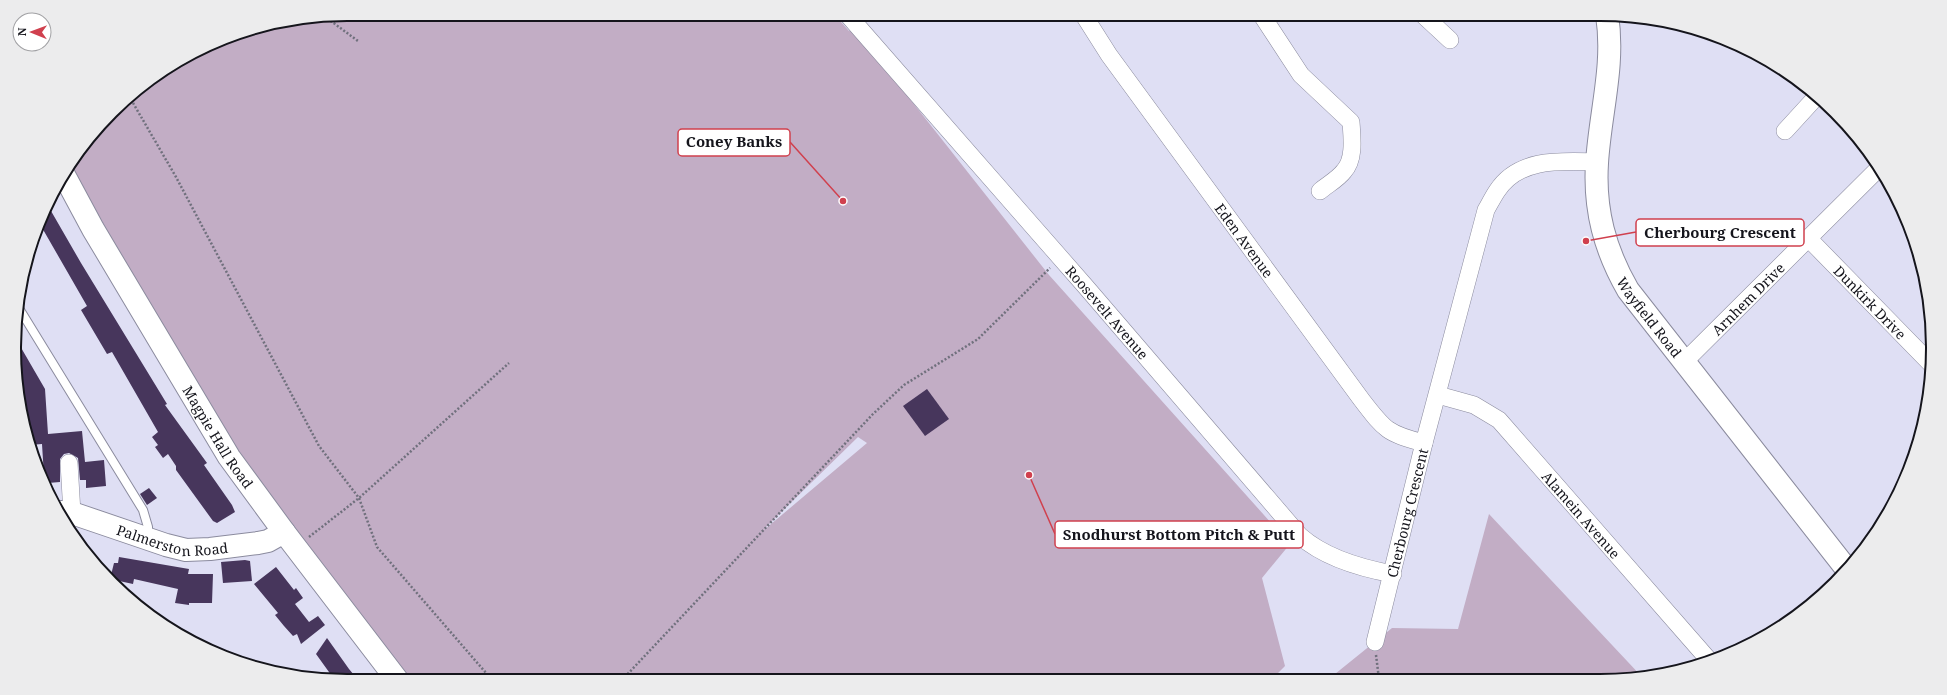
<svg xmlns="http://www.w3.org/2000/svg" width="1947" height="695" font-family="'Noto Serif',serif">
  <rect width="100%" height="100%" fill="#dfdff4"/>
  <g fill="#c2adc5" fill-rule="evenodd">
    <path d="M 348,14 L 834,14 L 849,31 L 857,32 L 1049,275 L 1290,544 L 1262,578 L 1285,666 L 1272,679 L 409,681 L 222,437 L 67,170 L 83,144 L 127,97 L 220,39 L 283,20 ZM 858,437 L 867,443 L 764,530 L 766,527 Z"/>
    <polygon points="1489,514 1643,678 1338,679 1335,674 1392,628 1458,629"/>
  </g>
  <g fill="#47365c">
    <polygon points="47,204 81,263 167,404 165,405 207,463 204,465 232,505 235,512 217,523 213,521 176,470 176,466 168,454 163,458 155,447 158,445 152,437 158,432 112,352 107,354 81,310 87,306 41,226"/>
    <polygon points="16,339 45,389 48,434 82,431 85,462 104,460 106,486 86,488 86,480 80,480 78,458 69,453 64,454 60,459 60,482 48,483 44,476 42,444 30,445 25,434 15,370"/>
    <polygon points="927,389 949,419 925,436 903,406"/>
    <polygon points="149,488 157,498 147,505 140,494"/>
    <polygon points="119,557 189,569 188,574 213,574 212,603 189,603 189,605 175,603 178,589 134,579 133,584 110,579 114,563 118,563"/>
    <polygon points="245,560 250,561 252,581 223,583 221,562"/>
    <polygon points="276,567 294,590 296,588 303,598 295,604 309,622 318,616 325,625 301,644 297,634 293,636 284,626 275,615 278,613 254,584"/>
    <polygon points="327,638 349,669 359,681 334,679 316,654"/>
  </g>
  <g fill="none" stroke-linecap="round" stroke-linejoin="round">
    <defs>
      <polyline id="lane" points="17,305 143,510 148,527 148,538"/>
      <g id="street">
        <path id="s1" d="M 847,14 L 1086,287 L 1300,536 C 1325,558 1360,568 1393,574"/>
        <path id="s2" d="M 1083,14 L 1109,55 L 1361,399 C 1384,429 1387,434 1424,443"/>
        <path d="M 1261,14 L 1301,75 L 1351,122 C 1352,137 1355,159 1344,171 C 1338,179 1327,185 1320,191"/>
        <polyline points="1422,14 1450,40"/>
        <polyline points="1785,131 1817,96"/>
        <path id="s3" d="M 1809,239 L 1932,365"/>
        <path id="s4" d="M 1684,362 L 1879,168"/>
        <path id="s5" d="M 1438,395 L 1474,405 L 1499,420 L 1708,659"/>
        <polyline points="69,463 72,513"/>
        <path id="s6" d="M 1375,642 L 1424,443 L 1486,210 C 1490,203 1493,197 1497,191 C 1519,157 1562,161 1597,162"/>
      </g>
      <g id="secondary">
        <path id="s7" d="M 1607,15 C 1615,65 1600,113 1597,163 C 1594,210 1605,250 1628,290 L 1845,567"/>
        <path id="s8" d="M 64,175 L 93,229 L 229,457 L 284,532 L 398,681"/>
        <path id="s9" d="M 61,512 L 72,513 L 166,545 L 186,550 L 210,549 L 258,543 L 268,541 L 284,532"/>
      </g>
    </defs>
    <use href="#lane" stroke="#8b8b9e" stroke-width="10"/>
    <use href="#street" stroke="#8b8b9e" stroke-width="18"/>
    <use href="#secondary" stroke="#8b8b9e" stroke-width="24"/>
    <g stroke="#70707d" stroke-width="2.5" stroke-dasharray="2 2" stroke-linecap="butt">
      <polyline points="324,16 358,41"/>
      <polyline points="129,96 176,177 319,446 359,498 377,547 493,681"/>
      <polyline points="309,537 359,498 509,363"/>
      <polyline points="1376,655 1379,679"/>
      <polyline points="622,680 873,414 904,385 978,339 1050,268"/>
    </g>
    <use href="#lane" stroke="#fff" stroke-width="8"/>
    <use href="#street" stroke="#fff" stroke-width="17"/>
    <use href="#secondary" stroke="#fff" stroke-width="22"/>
  </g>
  <g text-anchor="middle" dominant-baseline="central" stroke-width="4" stroke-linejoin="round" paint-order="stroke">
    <g font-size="14" fill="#15151c" stroke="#fff">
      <text stroke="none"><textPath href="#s2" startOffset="278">Eden Avenue</textPath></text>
      <text stroke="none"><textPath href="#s4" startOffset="90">Arnhem Drive</textPath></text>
      <text stroke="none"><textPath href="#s3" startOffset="88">Dunkirk Drive</textPath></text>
      <text stroke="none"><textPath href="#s1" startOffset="396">Roosevelt Avenue</textPath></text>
      <text stroke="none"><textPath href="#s7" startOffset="316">Wayfield Road</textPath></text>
      <text stroke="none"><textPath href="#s8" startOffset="304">Magpie Hall Road</textPath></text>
      <text stroke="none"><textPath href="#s6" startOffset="133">Cherbourg Crescent</textPath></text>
      <text stroke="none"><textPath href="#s5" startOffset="192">Alamein Avenue</textPath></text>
      <text stroke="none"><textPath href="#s9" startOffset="116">Palmerston Road</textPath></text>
    </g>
  </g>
  <path d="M0 0H1947V695H0ZM347 21H1600A326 326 0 0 1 1926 347V348A326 326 0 0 1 1600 674H347A326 326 0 0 1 21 348V347A326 326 0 0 1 347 21Z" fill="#ececed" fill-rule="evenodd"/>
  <path fill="none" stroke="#15151c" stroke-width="2" d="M347 21H1600A326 326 0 0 1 1926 347V348A326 326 0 0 1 1600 674H347A326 326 0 0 1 21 348V347A326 326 0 0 1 347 21Z"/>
  <path fill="none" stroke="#d0404e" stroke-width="1.5" d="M843 201L790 142M1586 241L1636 232M1029 475L1055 534"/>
  <g fill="#d0404e" stroke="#fff" stroke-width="1.5">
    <circle cx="843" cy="201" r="4"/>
    <circle cx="1586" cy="241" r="4"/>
    <circle cx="1029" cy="475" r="4"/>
  </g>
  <g fill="#fff" stroke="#d0404e" stroke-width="1.5">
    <rect x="678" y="129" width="112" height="27" rx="4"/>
    <rect x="1636" y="219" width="168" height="27" rx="4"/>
    <rect x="1055" y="521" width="248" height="27" rx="4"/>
  </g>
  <g font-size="15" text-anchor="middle" font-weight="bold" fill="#15151c">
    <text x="734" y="147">Coney Banks</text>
    <text x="1720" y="238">Cherbourg Crescent</text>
    <text x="1179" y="540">Snodhurst Bottom Pitch &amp; Putt</text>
  </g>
  <g transform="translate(32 32) rotate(271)"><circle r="19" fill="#ffffff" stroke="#a1a1a4"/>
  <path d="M0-3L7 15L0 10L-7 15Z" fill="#d0404e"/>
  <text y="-6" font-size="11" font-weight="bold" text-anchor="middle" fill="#15151c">N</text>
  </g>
</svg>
